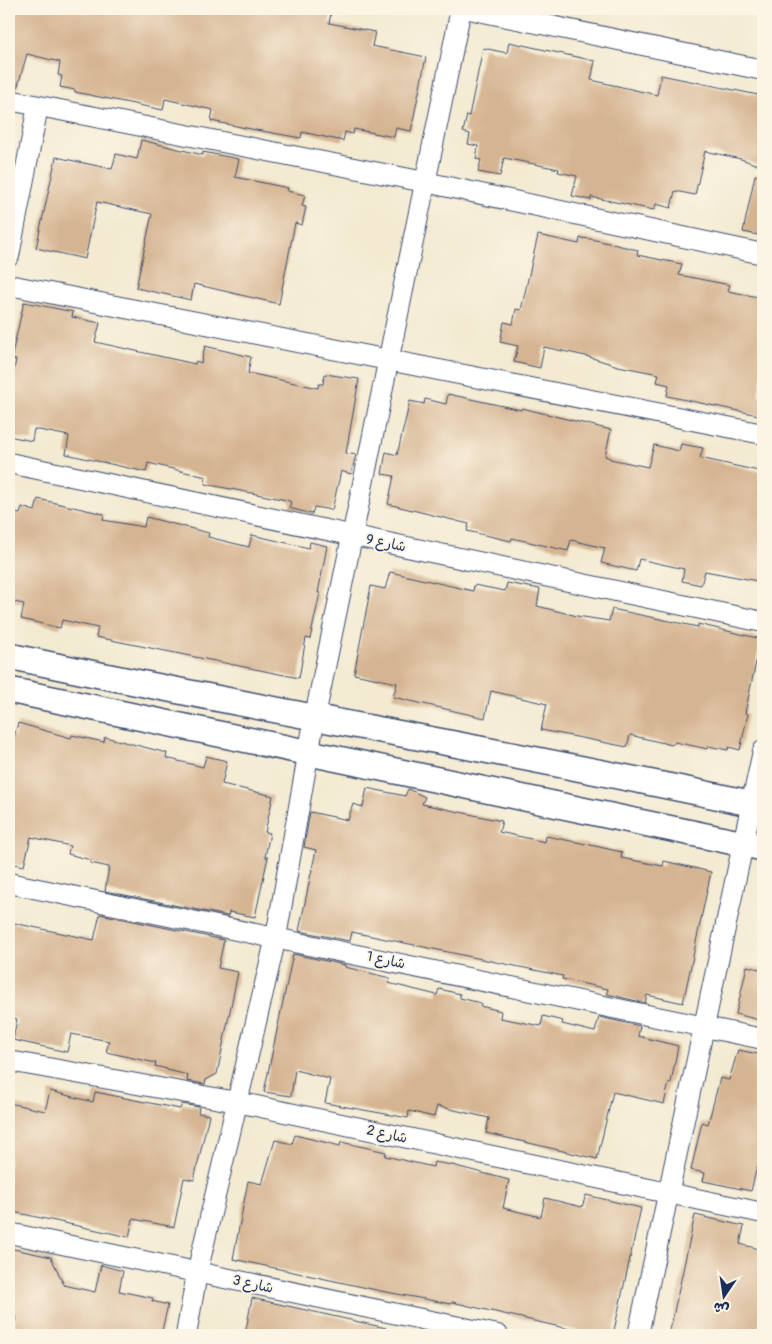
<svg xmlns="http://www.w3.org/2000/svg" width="772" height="1344" font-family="Pangolin,'Playpen Sans Arabic',sans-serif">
  <rect width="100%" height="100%" fill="#fcf5e5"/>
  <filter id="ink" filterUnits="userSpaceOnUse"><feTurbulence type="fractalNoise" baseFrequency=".02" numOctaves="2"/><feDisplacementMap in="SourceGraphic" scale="10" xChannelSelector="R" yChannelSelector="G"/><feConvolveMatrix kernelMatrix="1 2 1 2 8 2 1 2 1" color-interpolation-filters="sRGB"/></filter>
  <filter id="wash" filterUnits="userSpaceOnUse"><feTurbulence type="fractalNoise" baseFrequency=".0096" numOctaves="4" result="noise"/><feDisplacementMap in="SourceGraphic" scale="20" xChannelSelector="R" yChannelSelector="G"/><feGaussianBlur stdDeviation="1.12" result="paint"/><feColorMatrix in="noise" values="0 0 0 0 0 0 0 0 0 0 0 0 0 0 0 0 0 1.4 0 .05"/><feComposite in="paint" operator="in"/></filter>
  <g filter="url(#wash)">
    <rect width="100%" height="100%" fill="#f3ead1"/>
    <g id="blocks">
      <g fill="#d5b491">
        <polygon points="9,9 69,9 91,13 92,9 332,9 329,23 375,32 372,46 426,57 411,131 396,128 394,137 354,129 353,134 345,132 343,141 302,132 301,138 256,130 211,121 213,110 165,99 163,110 75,92 75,90 60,87 62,76 58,75 60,62 27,54 17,89 9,88"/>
        <polygon points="509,42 595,61 591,80 657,95 661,75 763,96 763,167 741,159 705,151 695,195 675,191 671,208 656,204 654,210 591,197 591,200 572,196 577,176 558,172 559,169 504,158 500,176 478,172 481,160 476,159 478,146 468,144 470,134 463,132 467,115 469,116 483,48 507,53"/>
        <polygon points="141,140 203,155 203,152 239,159 235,177 288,188 287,191 305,195 302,206 306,207 302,225 295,223 279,304 194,284 191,300 136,288 152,214 97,202 85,259 36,248 56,157 112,169 116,154 137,159"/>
        <polygon points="755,175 763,176 763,236 743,232"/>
        <polygon points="538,235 579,244 580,238 591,239 638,250 637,255 682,264 679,275 730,285 728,291 763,298 763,369 758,396 763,397 763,416 667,396 669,385 657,382 659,374 618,366 586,356 544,347 540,368 514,362 518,346 500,342 504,322 513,324 516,309 521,310"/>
        <polygon points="24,302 73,312 72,317 100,323 95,342 195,364 196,361 201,363 205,346 251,357 248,373 318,388 319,384 323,384 325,374 359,379 346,453 356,455 351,474 341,471 332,510 314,507 312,514 289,508 291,502 287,500 205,484 206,477 148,463 146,472 66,454 69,436 34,429 32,441 9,436 9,393 16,360 11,359"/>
        <polygon points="448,394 521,410 522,408 611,430 605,456 610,458 610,459 648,467 654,445 679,451 681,444 703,448 700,458 763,472 763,582 705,571 701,585 682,581 684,569 639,559 636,571 601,563 605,548 571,540 568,551 512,538 511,541 467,531 469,524 388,504 394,476 382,474 386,452 397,455 410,401 424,404 425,399 446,404"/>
        <polygon points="38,499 104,514 103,520 144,527 146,517 209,533 208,537 249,547 252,535 309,548 310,542 327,546 318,593 320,593 310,639 306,638 299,678 96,637 98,628 62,620 60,628 21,619 24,604 9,601 9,511 20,514 22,507 35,511"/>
        <polygon points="390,572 473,591 474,585 505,591 507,583 540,589 537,606 577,616 609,621 612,609 698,627 698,624 761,639 745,713 748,714 740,750 729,747 728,750 708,746 708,749 675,742 672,745 630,735 627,747 541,730 547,704 491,691 485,718 393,697 397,683 354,674 371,586 385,589"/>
        <polygon points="18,723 71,738 72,735 104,742 105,737 167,753 166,758 203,767 206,756 227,761 222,784 273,796 265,832 270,833 265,857 268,857 255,917 229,912 228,916 105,891 109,867 90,863 91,860 68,854 70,846 31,837 24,866 9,863 9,736 14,737"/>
        <polygon points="367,788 405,796 408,789 425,797 422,804 502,821 499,832 545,842 546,836 581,843 622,852 621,858 663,866 664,861 711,872 683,1003 647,995 645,1003 607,994 608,989 562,979 563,976 352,932 350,941 299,931 316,850 304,847 310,812 348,820 353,804 363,807"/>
        <polygon points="100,914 224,940 218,968 238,972 217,1074 206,1080 205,1084 187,1081 188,1075 167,1070 167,1069 155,1066 156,1063 106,1052 109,1041 71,1034 67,1052 13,1040 17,1019 9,1017 9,922 94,940"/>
        <polygon points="293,954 345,965 345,967 390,978 388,983 437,995 439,989 460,994 460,998 481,1003 480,1006 501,1011 500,1018 541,1026 543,1016 563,1021 562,1024 595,1032 599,1017 640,1026 638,1036 678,1046 671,1083 669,1083 664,1104 613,1092 597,1159 486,1133 489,1118 437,1106 434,1117 409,1111 408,1118 325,1103 330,1079 295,1070 291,1096 264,1092"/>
        <polygon points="747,966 763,970 763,1021 736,1014"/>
        <polygon points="738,1050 763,1055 763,1169 757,1167 751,1191 703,1181 705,1173 691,1170 702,1122 708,1124 720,1078 729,1080"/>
        <polygon points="50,1091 93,1102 95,1092 180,1109 182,1104 199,1107 198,1113 209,1115 194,1180 184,1178 174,1227 133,1219 129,1237 9,1211 9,1103 45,1111"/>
        <polygon points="295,1135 340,1146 341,1142 386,1152 385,1156 433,1167 434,1162 452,1165 509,1180 503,1208 541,1217 545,1198 582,1207 586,1195 641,1208 613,1335 595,1335 452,1302 451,1304 381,1291 233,1259 248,1181 262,1184 275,1140 292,1144"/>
        <polygon points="695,1215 744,1226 740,1244 763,1250 763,1335 669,1335"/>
        <polygon points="9,1248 51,1257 64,1285 95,1292 101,1265 123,1271 119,1291 153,1298 152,1301 168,1305 161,1335 12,1335 16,1317 9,1315"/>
        <polygon points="252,1298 386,1328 385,1335 245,1335"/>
      </g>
    </g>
  </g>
  <g filter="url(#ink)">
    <use href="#blocks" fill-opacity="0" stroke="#3b4b6f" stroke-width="1"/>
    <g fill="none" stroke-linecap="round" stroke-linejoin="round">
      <defs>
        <g id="minor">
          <polyline points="469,9 763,70"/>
          <polyline points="9,100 425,182 763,254"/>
          <polyline points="9,256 38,106"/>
          <polyline points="9,285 763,434"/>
          <polyline points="9,463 763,622"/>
          <polyline points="9,883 763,1039"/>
          <polyline points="9,1061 237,1102 763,1213"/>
          <polyline points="9,1233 498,1335"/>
          <polyline points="186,1335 197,1273 276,937 315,716 461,9"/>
          <polyline points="638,1335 763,751"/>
        </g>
        <g id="tertiary">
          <path d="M 9,656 C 259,710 513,752 763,806"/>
          <polyline points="9,690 763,848"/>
        </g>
      </defs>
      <use href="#minor" stroke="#3b4b6f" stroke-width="22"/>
      <use href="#tertiary" stroke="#3b4b6f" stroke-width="28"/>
      <use href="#minor" stroke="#fff" stroke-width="20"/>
      <use href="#tertiary" stroke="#fff" stroke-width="25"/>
    </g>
  </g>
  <g text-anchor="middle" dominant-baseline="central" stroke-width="4" stroke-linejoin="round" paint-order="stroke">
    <g font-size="14" fill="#1b2f5e" stroke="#fcf5e5">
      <text transform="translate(386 543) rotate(12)">شارع 9</text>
      <text transform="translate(386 960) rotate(12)">شارع 1</text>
      <text transform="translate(387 1134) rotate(12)">شارع 2</text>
      <text transform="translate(253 1284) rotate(12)">شارع 3</text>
    </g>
  </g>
  <rect width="772" height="1344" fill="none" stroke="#fcf5e5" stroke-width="30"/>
  <g transform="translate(724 1296) rotate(193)" stroke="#fcf5e5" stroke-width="4" paint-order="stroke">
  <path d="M0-4L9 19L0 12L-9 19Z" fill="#1b2f5e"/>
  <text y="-8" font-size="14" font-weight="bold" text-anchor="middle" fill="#1b2f5e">ش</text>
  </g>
</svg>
